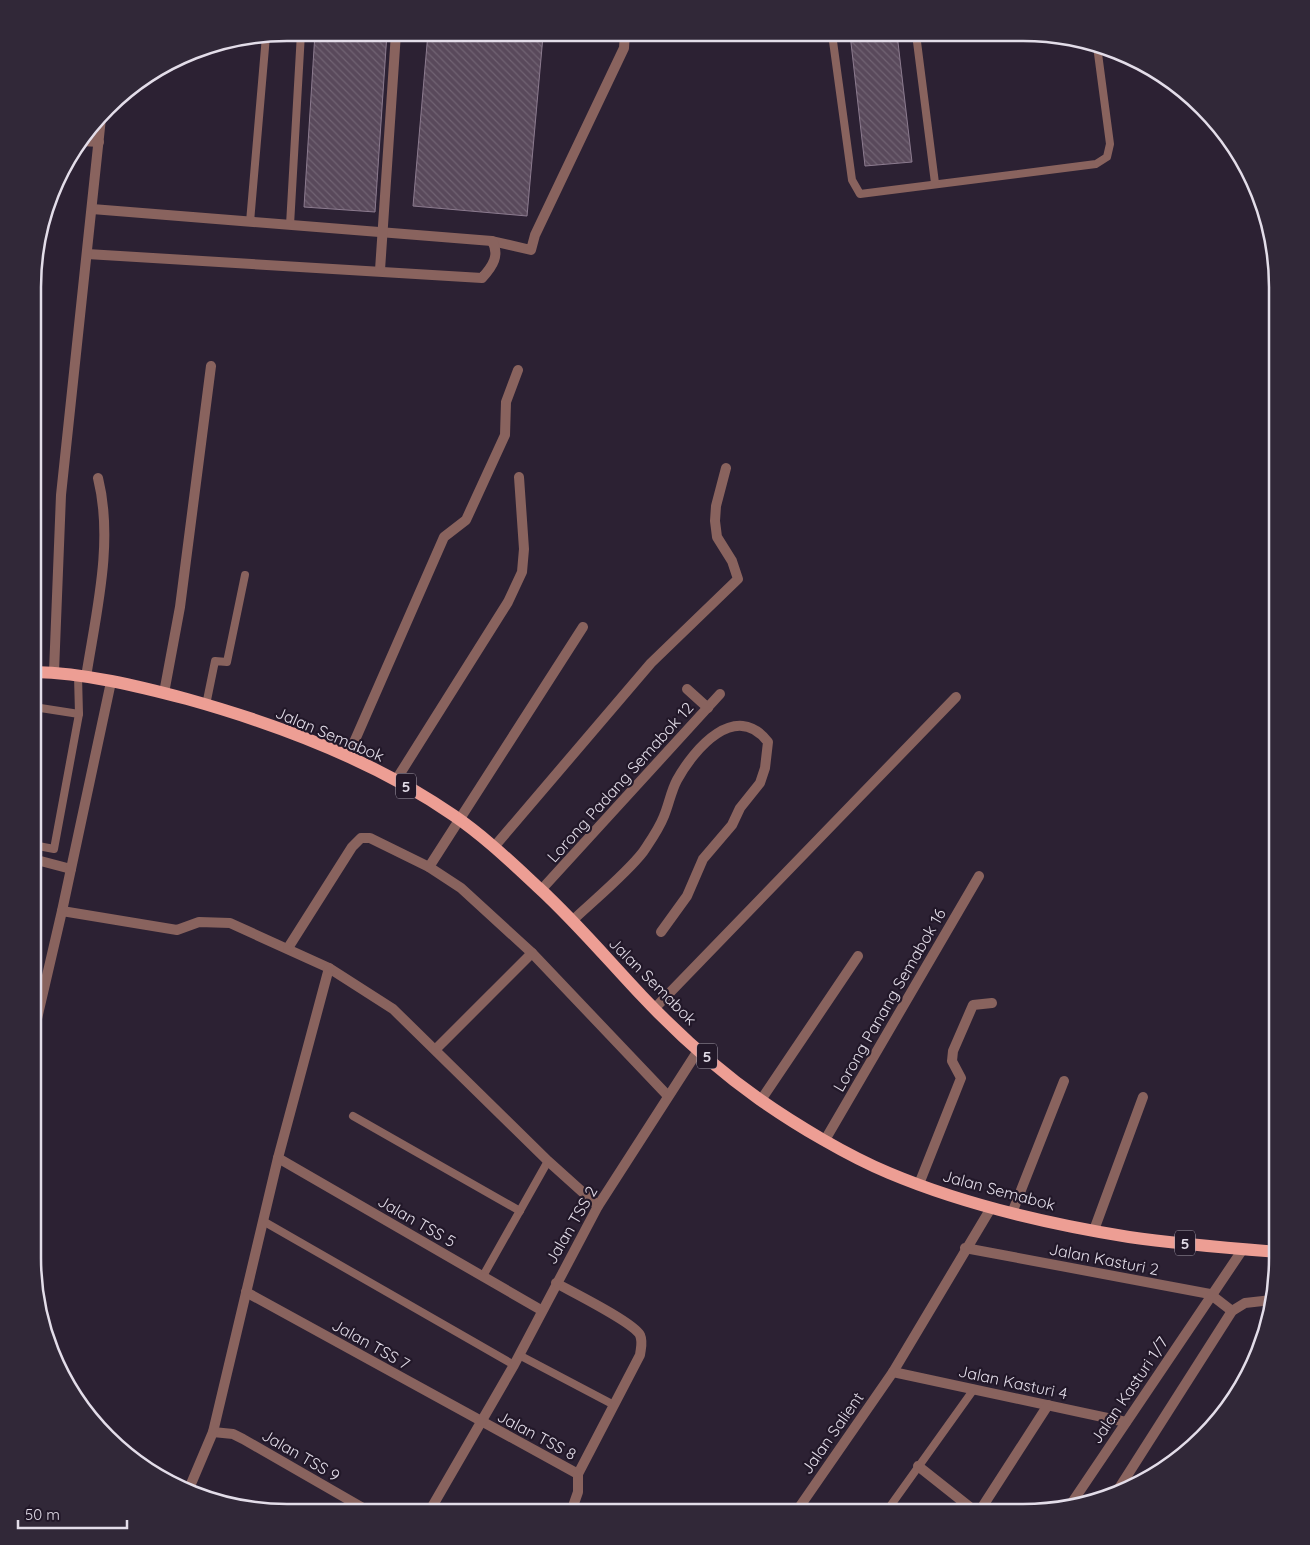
<svg xmlns="http://www.w3.org/2000/svg" width="1310" height="1545" font-family="Quicksand,sans-serif">
  <defs>
    <pattern id="building-back-hatch" width="6" height="6" patternUnits="userSpaceOnUse" patternTransform="scale(1.25)"><rect width="6" height="6" fill="#59495b"/><path d="M-1 5l2 2M0 0l6 6M5-1l2 2" fill="none" stroke="#716373"/></pattern>
  </defs>
  <rect width="100%" height="100%" fill="#2c2133"/>
  <g fill="url(#building-back-hatch)" stroke="#8c7b8f">
    <polygon points="315,33 387,33 375,212 304,207"/>
    <polygon points="428,33 515,33 543,36 527,216 413,206"/>
    <polygon points="850,34 897,34 912,162 865,166"/>
  </g>
  <g fill="none" stroke-linecap="round" stroke-linejoin="round">
    <g stroke="#89635e" stroke-width="8">
      <polyline points="832,34 852,180 860,194 1096,164 1107,157 1110,144 1097,46"/>
      <polyline points="916,34 935,183"/>
      <polyline points="250,222 266,36"/>
      <polyline points="290,225 301,33"/>
      <polyline points="206,705 215,661 227,662 245,575"/>
      <polyline points="34,707 79,714"/>
      <polyline points="33,845 54,849 79,714 78,676"/>
      <polyline points="353,1116 520,1211"/>
      <polyline points="263,1221 514,1365"/>
      <polyline points="483,1276 548,1161"/>
      <polyline points="519,1355 614,1405"/>
      <polyline points="886,1512 974,1389"/>
    </g>
    <g stroke="#89635e" stroke-width="10">
      <polyline points="82,141 99,142"/>
      <polyline points="92,209 492,241 531,250 535,235 624,48 625,33"/>
      <path d="M 87,254 L 482,278 C 493,266 500,255 492,241"/>
      <polyline points="380,270 396,33"/>
      <polyline points="54,672 61,495 101,118"/>
      <path d="M 86,677 C 96,613 114,542 98,478"/>
      <polyline points="687,689 708,708"/>
      <polyline points="164,693 180,607 211,366"/>
      <polyline points="348,756 444,537 466,520 505,435 506,402 518,370"/>
      <polyline points="396,780 508,602 522,572 524,549 519,477"/>
      <polyline points="494,847 651,663 738,579 732,561 717,537 715,521 716,506 726,468"/>
      <polyline points="33,859 71,869"/>
      <polyline points="429,867 583,627"/>
      <polyline points="541,890 720,694"/>
      <polyline points="62,911 177,930 199,922 230,923 329,968 393,1009 548,1161 598,1206"/>
      <path d="M 572,921 C 593,901 627,873 643,852 C 651,840 659,829 664,816 C 669,804 671,791 677,780 C 694,749 736,700 768,742 L 765,768 L 760,783 L 740,808 L 732,825 L 703,859 L 687,896 L 661,932"/>
      <polyline points="288,948 352,847 361,838 370,838 429,867 461,888 532,953 668,1096"/>
      <polyline points="654,1009 956,697"/>
      <polyline points="33,1036 62,911 111,682"/>
      <polyline points="436,1049 532,953"/>
      <polyline points="761,1100 858,956"/>
      <polyline points="825,1140 979,876"/>
      <polyline points="278,1158 541,1310"/>
      <polyline points="919,1184 961,1078 952,1061 953,1051 973,1005 992,1003"/>
      <polyline points="1012,1213 1064,1081"/>
      <polyline points="1094,1230 1143,1097"/>
      <polyline points="965,1248 1210,1294 1232,1311"/>
      <path d="M 556,1283 C 572,1292 633,1322 640,1335 C 643,1342 641,1347 640,1355 L 578,1474"/>
      <polyline points="246,1292 578,1474"/>
      <polyline points="893,1372 1126,1422"/>
      <polyline points="213,1432 233,1434 243,1439 370,1512"/>
      <polyline points="918,1466 976,1512"/>
      <polyline points="188,1491 213,1432 278,1158 329,968"/>
      <polyline points="1116,1493 1232,1311 1245,1303 1272,1300"/>
      <polyline points="1069,1507 1243,1249"/>
      <polyline points="429,1512 514,1365 598,1206 699,1049"/>
      <polyline points="571,1512 578,1492 578,1474"/>
      <polyline points="796,1512 893,1372 991,1208"/>
      <polyline points="979,1512 1048,1405"/>
    </g>
    <path stroke="#ed9e94" stroke-width="12" d="M 34,672 C 85,673 138,686 187,699 C 280,725 373,760 453,815 C 484,836 512,863 539,888 C 576,922 608,960 642,996 C 677,1033 718,1070 759,1099 C 796,1125 848,1156 889,1173 C 965,1205 1048,1224 1129,1237 C 1178,1244 1228,1248 1277,1252"/>
  </g>
  <g text-anchor="middle" dominant-baseline="central" stroke-width="4.5" stroke-linejoin="round" paint-order="stroke">
    <g fill="#221829" stroke="#a9a2af" stroke-width="1">
      <rect x="396" y="773.5" width="20" height="25" rx="4"/>
      <rect x="697" y="1043.5" width="20" height="25" rx="4"/>
      <rect x="1175" y="1230.5" width="20" height="25" rx="4"/>
    </g>
    <g font-size="15" font-weight="bold" fill="#e3dde9">
      <text x="406" y="786">5</text>
      <text x="707" y="1056">5</text>
      <text x="1185" y="1243">5</text>
    </g>
    <g font-size="16" fill="#e3dde9" stroke="#221829">
      <text transform="translate(330 734) rotate(23)">Jalan Semabok</text>
      <text transform="translate(620 782) rotate(-48)">Lorong Padang Semabok 12</text>
      <text transform="translate(653 981) rotate(45)">Jalan Semabok</text>
      <text transform="translate(889 1000) rotate(-60)">Lorong Panang Semabok 16</text>
      <text transform="translate(999 1190) rotate(15)">Jalan Semabok</text>
      <text transform="translate(417 1221) rotate(30)">Jalan TSS 5</text>
      <text transform="translate(571 1225) rotate(-60)">Jalan TSS 2</text>
      <text transform="translate(1104 1259) rotate(11)">Jalan Kasturi 2</text>
      <text transform="translate(371 1344) rotate(29)">Jalan TSS 7</text>
      <text transform="translate(1013 1382) rotate(12)">Jalan Kasturi 4</text>
      <text transform="translate(1129 1390) rotate(-56)">Jalan Kasturi 1/7</text>
      <text transform="translate(832 1433) rotate(-55)">Jalan Salient</text>
      <text transform="translate(537 1435) rotate(28)">Jalan TSS 8</text>
      <text transform="translate(301 1455) rotate(30)">Jalan TSS 9</text>
    </g>
  </g>
  <path d="M0 0H1310V1545H0ZM287 41H1023A246 246 0 0 1 1269 287V1258A246 246 0 0 1 1023 1504H287A246 246 0 0 1 41 1258V287A246 246 0 0 1 287 41Z" fill="#312838" fill-rule="evenodd"/>
  <path fill="none" stroke="#e3dde9" stroke-width="2.5" d="M287 41H1023A246 246 0 0 1 1269 287V1258A246 246 0 0 1 1023 1504H287A246 246 0 0 1 41 1258V287A246 246 0 0 1 287 41Z"/>
  <path d="M18 1520v8h109v-8" fill="none" stroke="#e3dde9" stroke-width="2.5"/>
  <text x="25" y="1520" font-size="15" fill="#e3dde9" stroke="#221829" stroke-width="4" paint-order="stroke">50 m</text>
</svg>
